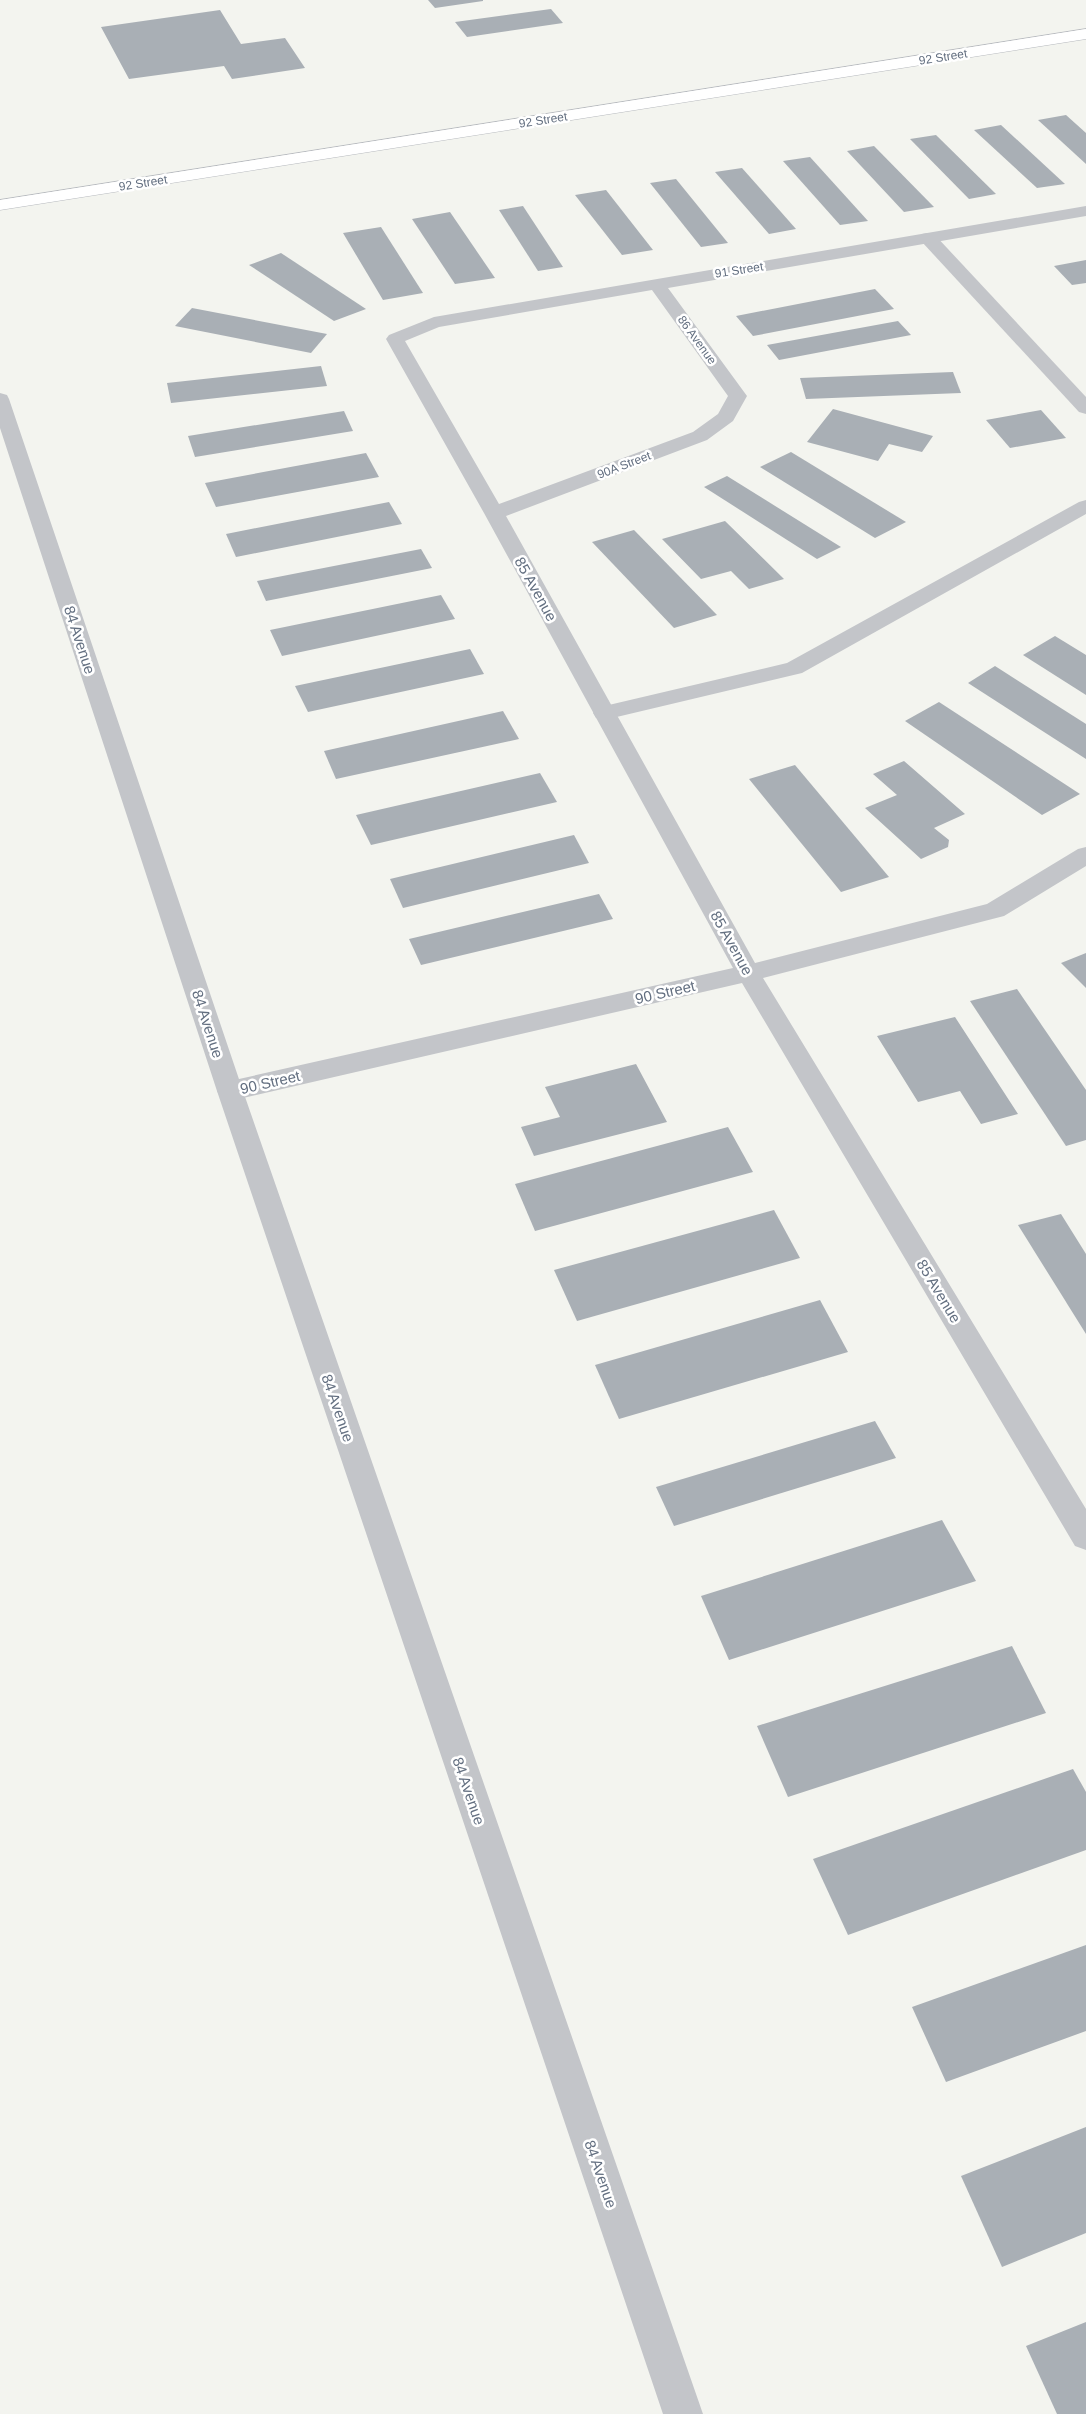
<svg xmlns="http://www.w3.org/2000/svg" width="1086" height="2414" font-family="Helvetica,sans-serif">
  <rect width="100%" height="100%" fill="#f3f4ef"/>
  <g fill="#a9afb5">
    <polygon points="428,0 483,0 483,1 435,8"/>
    <polygon points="551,9 563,23 467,37 455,22"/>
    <polygon points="220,10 241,44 285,38 305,68 232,79 224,66 129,79 101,27"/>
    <polygon points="1066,115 1086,133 1086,164 1038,120"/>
    <polygon points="1001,125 1065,184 1037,188 974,130"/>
    <polygon points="936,135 996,194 969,199 910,139"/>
    <polygon points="874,146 934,207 904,212 847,151"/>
    <polygon points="810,157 868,221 840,225 783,161"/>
    <polygon points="742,168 796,229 769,234 715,172"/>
    <polygon points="676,179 728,243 701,247 650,183"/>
    <polygon points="606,190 653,250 622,255 575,195"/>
    <polygon points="523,206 563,267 538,271 499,210"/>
    <polygon points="450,212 495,278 455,284 412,219"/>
    <polygon points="381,227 423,293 383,300 343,233"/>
    <polygon points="281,253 366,309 334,321 249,265"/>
    <polygon points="1086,260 1086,283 1072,285 1054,266"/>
    <polygon points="875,289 894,309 753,336 736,316"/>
    <polygon points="192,308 327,334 311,353 175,326"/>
    <polygon points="898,321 911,335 779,360 767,345"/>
    <polygon points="321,366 327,386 171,403 167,383"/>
    <polygon points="953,372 961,393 806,399 800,378"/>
    <polygon points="833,409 933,436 922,452 889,444 878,461 807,442"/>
    <polygon points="1041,410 1066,438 1010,448 986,420"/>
    <polygon points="344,411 353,431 195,457 188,436"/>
    <polygon points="791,452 906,522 875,538 760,467"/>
    <polygon points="366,453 379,477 216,507 205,483"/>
    <polygon points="727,476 841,547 817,559 704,487"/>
    <polygon points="389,502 402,524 236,557 226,534"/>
    <polygon points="725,521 784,579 749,589 731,571 701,579 662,539"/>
    <polygon points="634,530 717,615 674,628 592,542"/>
    <polygon points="421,549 432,568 266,601 257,581"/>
    <polygon points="441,595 455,619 282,656 270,630"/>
    <polygon points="1055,636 1086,655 1086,695 1023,655"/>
    <polygon points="470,649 484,674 308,712 295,686"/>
    <polygon points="995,666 1086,724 1086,759 968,683"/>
    <polygon points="939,702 1080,794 1042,815 905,721"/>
    <polygon points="503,711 519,739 336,779 324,751"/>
    <polygon points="904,761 965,814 934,828 949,840 948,847 921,859 865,808 897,795 873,774"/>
    <polygon points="795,765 889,877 841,892 749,779"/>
    <polygon points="540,773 557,802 371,845 356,815"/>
    <polygon points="574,835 589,863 403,908 390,879"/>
    <polygon points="599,894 613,919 421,965 409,939"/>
    <polygon points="1086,953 1086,988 1061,963"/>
    <polygon points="1017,989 1086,1090 1086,1140 1066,1146 970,1001"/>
    <polygon points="955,1017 1018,1114 981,1124 960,1091 918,1102 877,1036"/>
    <polygon points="636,1064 667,1122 534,1156 521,1127 560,1117 545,1087"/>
    <polygon points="728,1127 753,1172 535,1231 515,1184"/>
    <polygon points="774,1210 800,1258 577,1321 554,1270"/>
    <polygon points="1061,1214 1086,1254 1086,1334 1018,1225"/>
    <polygon points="820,1300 848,1352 619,1419 595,1365"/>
    <polygon points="875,1421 896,1458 674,1526 656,1487"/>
    <polygon points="942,1520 976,1581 729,1660 701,1596"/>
    <polygon points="1012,1646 1046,1713 788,1797 757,1726"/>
    <polygon points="1073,1769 1086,1792 1086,1850 848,1935 813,1859"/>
    <polygon points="1086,1945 1086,2031 946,2082 912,2007"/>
    <polygon points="1086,2127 1086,2233 1002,2267 961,2176"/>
    <polygon points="1086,2322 1086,2414 1057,2414 1026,2346"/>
  </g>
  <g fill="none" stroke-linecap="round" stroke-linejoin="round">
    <defs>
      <polygon id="secondary" points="1086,29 1086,39 0,210 0,200"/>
    </defs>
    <use href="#secondary" stroke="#b5b8bd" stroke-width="1"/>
    <g fill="#c3c5c9" fill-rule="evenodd">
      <polygon points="928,233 934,234 1086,397 1086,414 1079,412 922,242 919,238 922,234"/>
      <polygon points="1086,500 1086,514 802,673 604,720 596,718 593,713 596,708 787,663 1079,502"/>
    </g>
    <path fill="#c3c5c9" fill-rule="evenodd" d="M 1086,206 L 1086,216 L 668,288 L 747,396 L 733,421 L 707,440 L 506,516 L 755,963 L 987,904 L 1078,849 L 1086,847 L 1086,866 L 1004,916 L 763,978 L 1086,1509 L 1086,1550 L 1075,1546 L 742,983 L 230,1101 L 221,1098 L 217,1091 L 221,1084 L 230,1081 L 733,968 L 484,513 L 386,339 L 389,335 L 434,317 ZM 652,290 L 728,396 L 718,414 L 693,432 L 499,504 L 405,341 L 439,327 Z"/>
    <polygon fill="#c3c5c9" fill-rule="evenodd" points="0,393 7,395 9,399 243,1091 703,2414 663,2414 217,1091 0,428"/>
    <use href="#secondary" fill="#fff" fill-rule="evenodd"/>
  </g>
  <g text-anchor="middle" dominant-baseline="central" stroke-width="5" stroke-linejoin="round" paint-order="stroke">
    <g font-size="12" fill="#636f80" stroke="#fff">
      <text transform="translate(943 57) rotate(-9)">92 Street</text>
      <text transform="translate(543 120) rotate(-9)">92 Street</text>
      <text transform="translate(143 183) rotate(-9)">92 Street</text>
      <text transform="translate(739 270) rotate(-9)">91 Street</text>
      <text transform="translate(697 340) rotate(54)">86 Avenue</text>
      <text transform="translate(624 465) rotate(-21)">90A Street</text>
    </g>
    <g font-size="15" fill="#636f80" stroke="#fff">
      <text transform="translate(536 589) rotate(61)">85 Avenue</text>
      <text transform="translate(80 640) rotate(72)">84 Avenue</text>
      <text transform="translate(732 943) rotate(61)">85 Avenue</text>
      <text transform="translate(665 992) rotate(-13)">90 Street</text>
      <text transform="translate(208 1024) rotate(72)">84 Avenue</text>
      <text transform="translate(270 1082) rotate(-13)">90 Street</text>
      <text transform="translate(939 1291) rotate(59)">85 Avenue</text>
      <text transform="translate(338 1408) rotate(71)">84 Avenue</text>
      <text transform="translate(469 1791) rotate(71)">84 Avenue</text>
      <text transform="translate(601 2174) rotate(71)">84 Avenue</text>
    </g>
  </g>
</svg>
